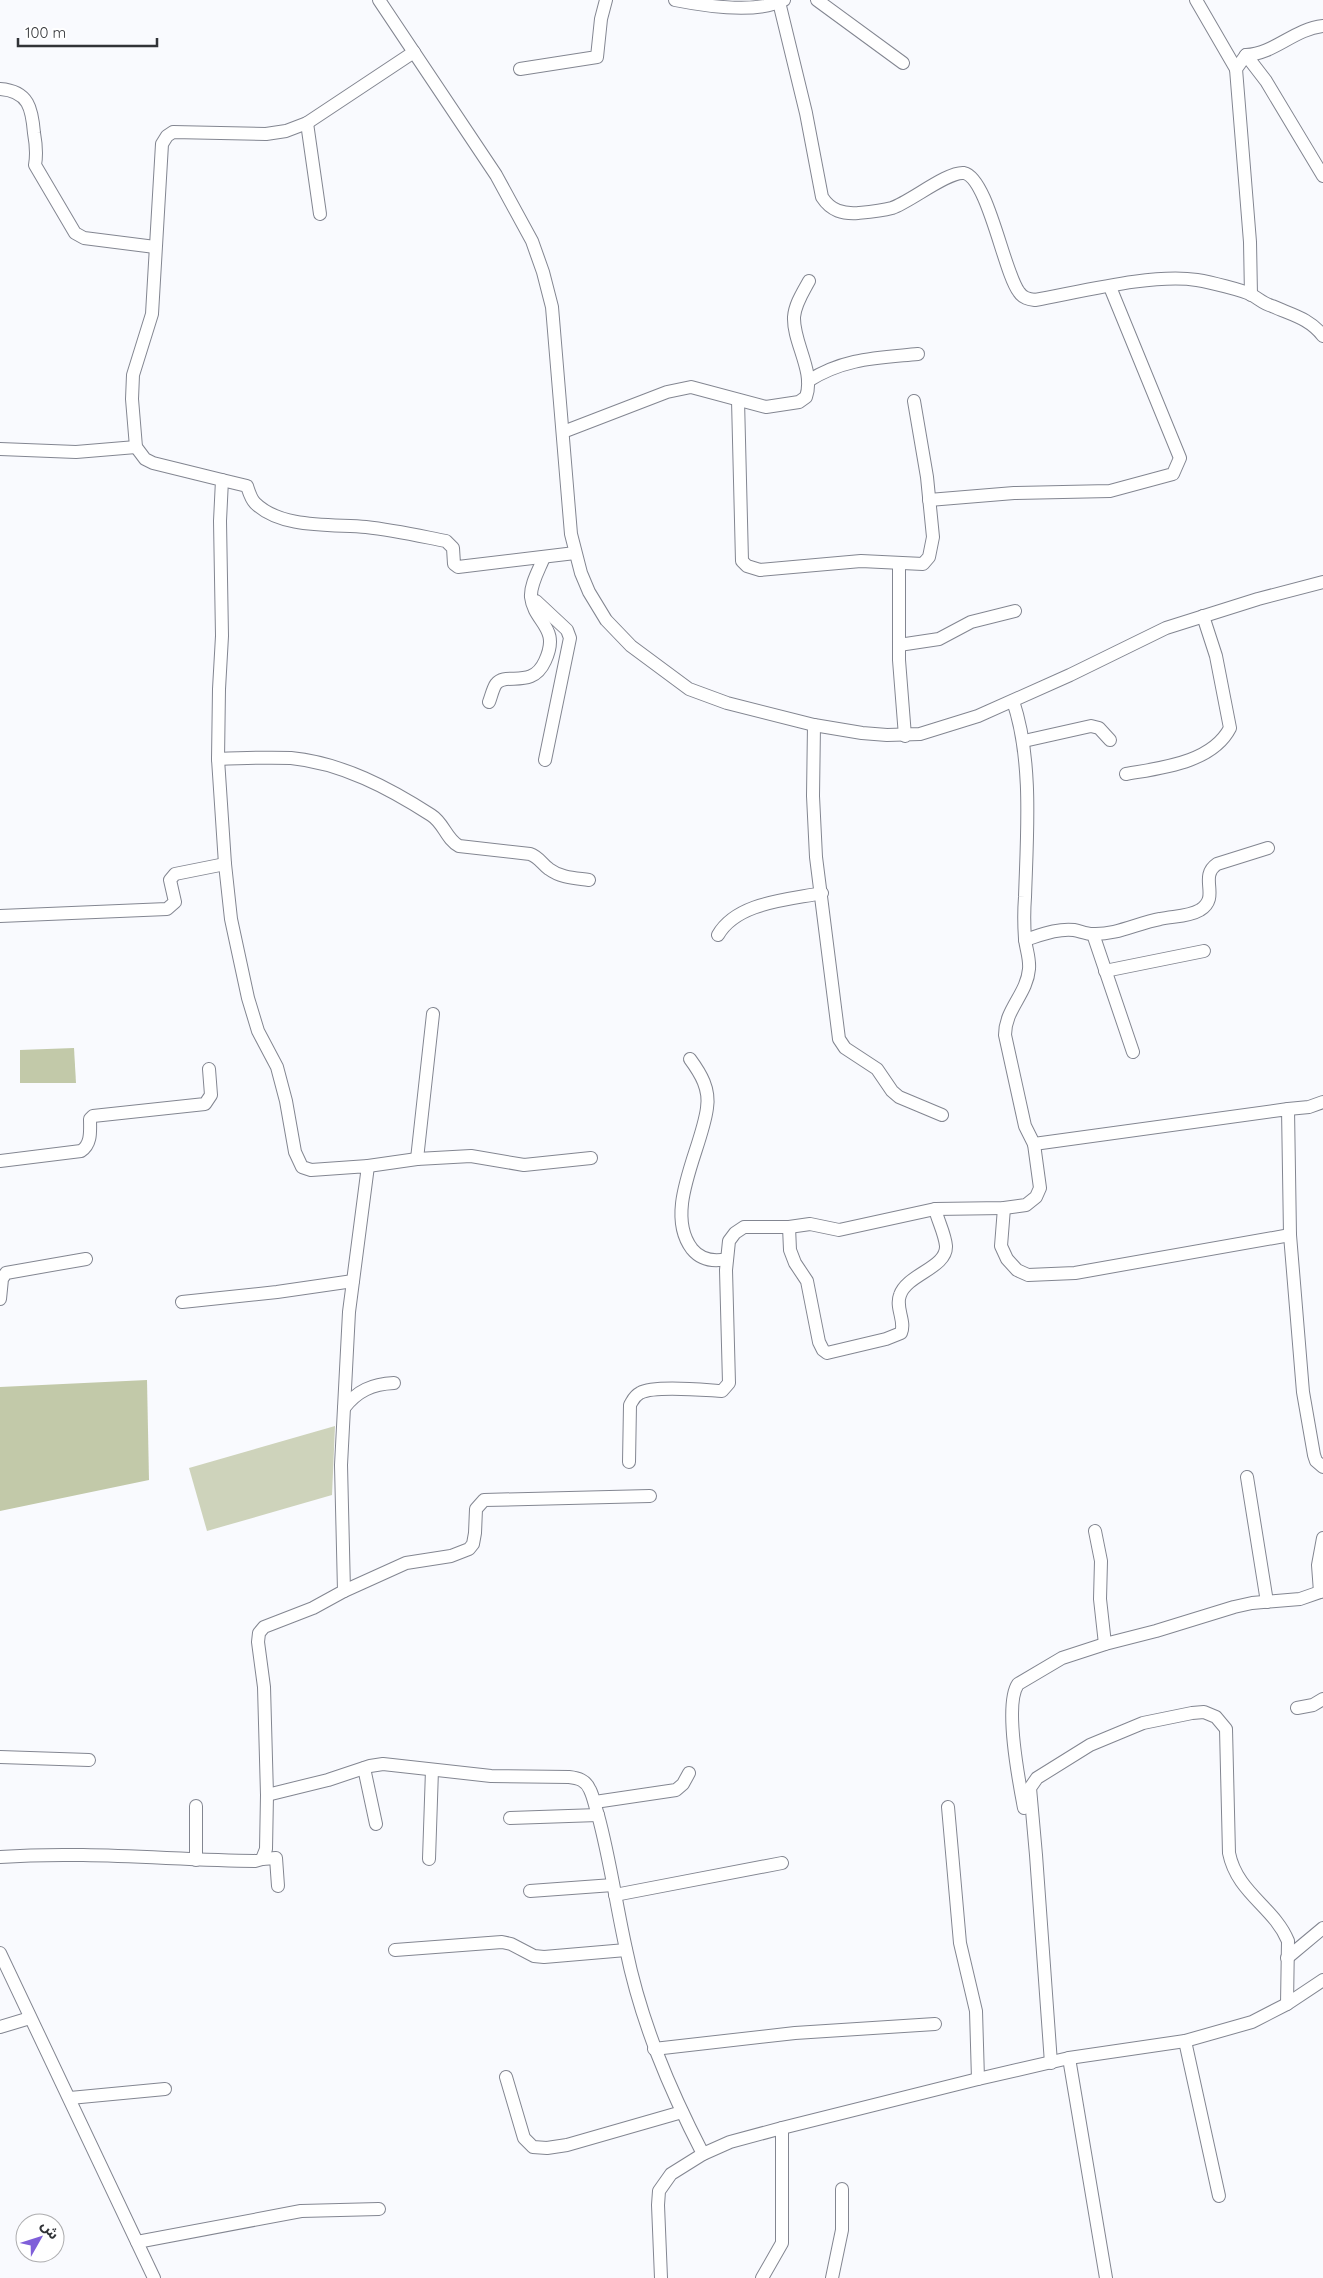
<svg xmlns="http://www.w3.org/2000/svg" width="1323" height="2278" font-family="Quicksand,'Noto Sans Arabic',sans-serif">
  <rect width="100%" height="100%" fill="#f9fafe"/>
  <polygon fill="#ced3bb" points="335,1426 332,1495 207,1531 189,1468"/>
  <g fill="#c2c9a9">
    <polygon points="74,1048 76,1083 20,1083 20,1050"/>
    <polygon points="147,1380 149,1480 0,1511 0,1387"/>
  </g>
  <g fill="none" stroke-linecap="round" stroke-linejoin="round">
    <defs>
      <g id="minor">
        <polyline points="379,0 496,175 532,241 543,272 552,307 571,534 581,573 589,592 606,620 631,646 689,689 727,703 814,725 862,733 887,735 920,734 978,716 1070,675 1166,628 1258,599 1323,582"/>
        <path d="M 675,0 C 705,6 756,14 784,0"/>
        <polyline points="817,0 903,63"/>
        <polyline points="1196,0 1236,69"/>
        <path d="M 779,2 L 806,113 L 822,197 C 831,211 843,214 858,213 C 869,212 881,211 892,208 C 910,202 948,171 964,173 C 988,178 1004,273 1019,292 C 1023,298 1028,299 1035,300 C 1080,292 1153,273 1197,280 C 1209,282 1243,290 1252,295 C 1259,299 1264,304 1272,306 C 1292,315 1309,318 1323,336"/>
        <polyline points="1246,55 1266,81 1323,176"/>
        <polyline points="520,69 597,57 601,19 606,0"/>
        <path d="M 0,89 C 29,91 32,109 34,133 C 36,144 37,154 35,165 L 75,233 L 84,238 L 155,247"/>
        <polyline points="307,123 320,214"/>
        <path d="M 1251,295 L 1250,242 L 1236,69 L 1246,55 C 1274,54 1294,29 1323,26"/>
        <path d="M 808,381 C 844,358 877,358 918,354"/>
        <polyline points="738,400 742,561 747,566 760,570 861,561 923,564 929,557 933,537 927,477 914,401"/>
        <path d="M 563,432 L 667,392 L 691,387 L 766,407 L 799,402 L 806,397 C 815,371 793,343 794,317 C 795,304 803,292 809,281"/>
        <polyline points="0,449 76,452 136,447"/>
        <path d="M 222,480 L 247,486 C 249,492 251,499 255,503 C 281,529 333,524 366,527 C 393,530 420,536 446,541 L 453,548 L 454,564 L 458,567 L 575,553"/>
        <polyline points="929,500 1014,493 1110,491 1173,474 1180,458 1110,287"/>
        <polyline points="899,564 899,660 905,736"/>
        <polyline points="536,601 567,630 570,638 545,760"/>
        <polyline points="899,645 939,639 971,622 1015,611"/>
        <path d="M 1013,701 C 1033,760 1027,834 1025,897 C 1024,910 1024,925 1025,939 C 1026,949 1030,958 1029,969 C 1027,994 1005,1009 1005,1035 L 1025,1126 L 1034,1144 L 1288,1109 L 1290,1235 L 1303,1392 L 1314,1455 L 1316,1461 L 1323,1467"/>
        <path d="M 489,702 C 491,697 493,688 496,684 C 506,671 532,690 545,661 C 561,627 534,623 531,597 C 530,584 540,568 544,557"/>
        <polyline points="814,725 813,796 816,857 839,1039 845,1048 877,1069 892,1091 899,1097 942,1115"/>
        <polyline points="1024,741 1091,726 1099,728 1110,740"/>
        <path d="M 218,759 C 242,758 267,757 291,758 C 342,763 389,788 431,815 C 444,823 446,839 459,846 L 530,854 C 539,857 542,864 549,869 C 561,878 575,878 589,880"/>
        <path d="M 1126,774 C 1160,768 1212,763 1230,728 L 1216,656 L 1203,616"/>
        <polyline points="0,916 167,909 175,902 170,880 175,874 225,864"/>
        <polyline points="1093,934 1133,1052"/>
        <path d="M 718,935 C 737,902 788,900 822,893"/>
        <path d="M 1025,940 C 1041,935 1058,928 1074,930 C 1080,931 1086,934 1093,934 C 1116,935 1138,923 1160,919 C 1173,916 1188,917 1200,910 C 1221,897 1198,877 1217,864 L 1268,848"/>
        <polyline points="1105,971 1204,951"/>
        <path d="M 690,1059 C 701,1074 710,1089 707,1108 C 702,1149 663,1211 692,1249 C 701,1260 713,1262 727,1259"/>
        <polyline points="1288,1109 1309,1107 1323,1102"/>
        <polyline points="417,1159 433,1014"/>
        <path d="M 0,1161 L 81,1151 C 92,1144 90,1130 90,1119 L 93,1116 L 205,1104 L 211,1095 L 209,1069"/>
        <polyline points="368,1166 417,1159 471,1156 524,1165 591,1158"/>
        <polyline points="1004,1208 1001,1246 1007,1259 1017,1270 1028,1275 1075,1273 1290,1235"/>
        <path d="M 789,1227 L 790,1250 L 795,1263 L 807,1281 L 819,1342 L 823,1350 L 827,1353 L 886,1339 L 901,1333 C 906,1321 895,1308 900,1295 C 907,1274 947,1268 946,1246 C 945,1234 938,1221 935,1209"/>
        <polyline points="0,1299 2,1279 6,1273 86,1259"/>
        <polyline points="182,1302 277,1292 353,1281"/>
        <path d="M 344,1408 C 357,1391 372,1384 394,1383"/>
        <path d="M 629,1462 L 630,1405 C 633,1400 634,1396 640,1393 C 654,1385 704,1390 722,1391 L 729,1383 L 726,1270 L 729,1241 L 735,1233 L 744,1227 L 789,1227 L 810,1224 L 839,1230 L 935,1209 L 1004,1208 L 1026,1205 L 1036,1197 L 1040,1188 L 1034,1144"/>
        <polyline points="1247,1477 1267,1602"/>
        <polyline points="1095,1531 1101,1561 1100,1599 1105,1644"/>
        <polyline points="344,1591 406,1563 451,1556 469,1549 473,1544 475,1533 476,1509 484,1500 650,1496"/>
        <polyline points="1320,1592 1318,1565 1323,1538"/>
        <polyline points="1297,1708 1313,1705 1323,1699"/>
        <polyline points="0,1757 89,1760"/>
        <polyline points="364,1768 376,1824"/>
        <path d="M 267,1795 L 328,1780 L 370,1766 L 383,1764 L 491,1776 L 569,1777 C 578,1778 586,1780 590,1790 C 594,1798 595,1807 598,1815 C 610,1859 616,1904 626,1949 C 641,2022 669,2088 703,2154"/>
        <polyline points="595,1802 676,1790 683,1784 689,1773"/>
        <polyline points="196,1806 196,1860"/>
        <polyline points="948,1807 960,1943 976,2011 978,2079"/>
        <path d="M 1024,1808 C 1019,1782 1004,1704 1018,1684 L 1062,1658 L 1105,1644 L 1156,1631 L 1234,1607 L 1252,1603 L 1300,1599 L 1323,1591"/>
        <polyline points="510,1818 598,1815"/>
        <path d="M 0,1857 C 85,1851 170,1860 255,1861 L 262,1859 L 266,1849 L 267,1795 L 264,1687 L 258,1642 L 259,1633 L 264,1627 L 313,1608 L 344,1591 L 341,1465 L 349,1312 L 368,1166 L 311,1170 L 302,1167 L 295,1152 L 286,1101 L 277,1067 L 258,1031 L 248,998 L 231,919 L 225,864 L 218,759 L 219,689 L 222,636 L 220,521 L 222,480 L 153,463 L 145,459 L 136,447 L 132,399 L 133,375 L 152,314 L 162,144 L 167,136 L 173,132 L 266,134 L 286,131 L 307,123 L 414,52"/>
        <polyline points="262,1859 276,1858 278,1886"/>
        <polyline points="429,1859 432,1770"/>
        <polyline points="530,1891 613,1885"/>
        <polyline points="615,1895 782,1863"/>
        <polyline points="395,1950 502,1942 511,1944 534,1956 544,1957 626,1950"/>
        <polyline points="0,1953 154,2278"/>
        <polyline points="1287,1958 1323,1928"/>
        <polyline points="0,2027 30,2018"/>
        <polyline points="1185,2041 1219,2196"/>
        <polyline points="654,2049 795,2033 935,2024"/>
        <polyline points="1069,2058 1106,2278"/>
        <path d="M 1051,2063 L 1036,1855 L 1030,1788 L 1037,1778 L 1090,1745 L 1143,1723 L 1192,1713 L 1204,1712 L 1216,1717 L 1226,1729 L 1229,1853 C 1237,1893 1274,1907 1288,1941 L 1287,2004"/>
        <polyline points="506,2077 524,2138 533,2147 547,2148 567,2145 682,2112"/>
        <polyline points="70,2098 165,2089"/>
        <polyline points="137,2242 301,2211 379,2209"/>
        <polyline points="661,2278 658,2205 659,2191 671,2174 703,2154 730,2142 782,2128 978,2079 1069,2058 1185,2041 1252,2022 1287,2004 1323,1980"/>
        <polyline points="762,2278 782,2243 782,2128"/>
        <polyline points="832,2278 842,2230 842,2189"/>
      </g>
    </defs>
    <use href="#minor" stroke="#838691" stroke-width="14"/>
    <use href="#minor" stroke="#fff" stroke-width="12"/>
  </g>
  <g transform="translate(40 2238) rotate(51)"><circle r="24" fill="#ffffff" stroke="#adadaf"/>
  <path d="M0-4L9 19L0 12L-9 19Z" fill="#7f5fd9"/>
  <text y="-8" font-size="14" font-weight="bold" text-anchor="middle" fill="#313337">ش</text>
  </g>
  <path d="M18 38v8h139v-8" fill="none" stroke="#313337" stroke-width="2.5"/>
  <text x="25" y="38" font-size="15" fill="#313337" stroke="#ffffff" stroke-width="4" paint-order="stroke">100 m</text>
</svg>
